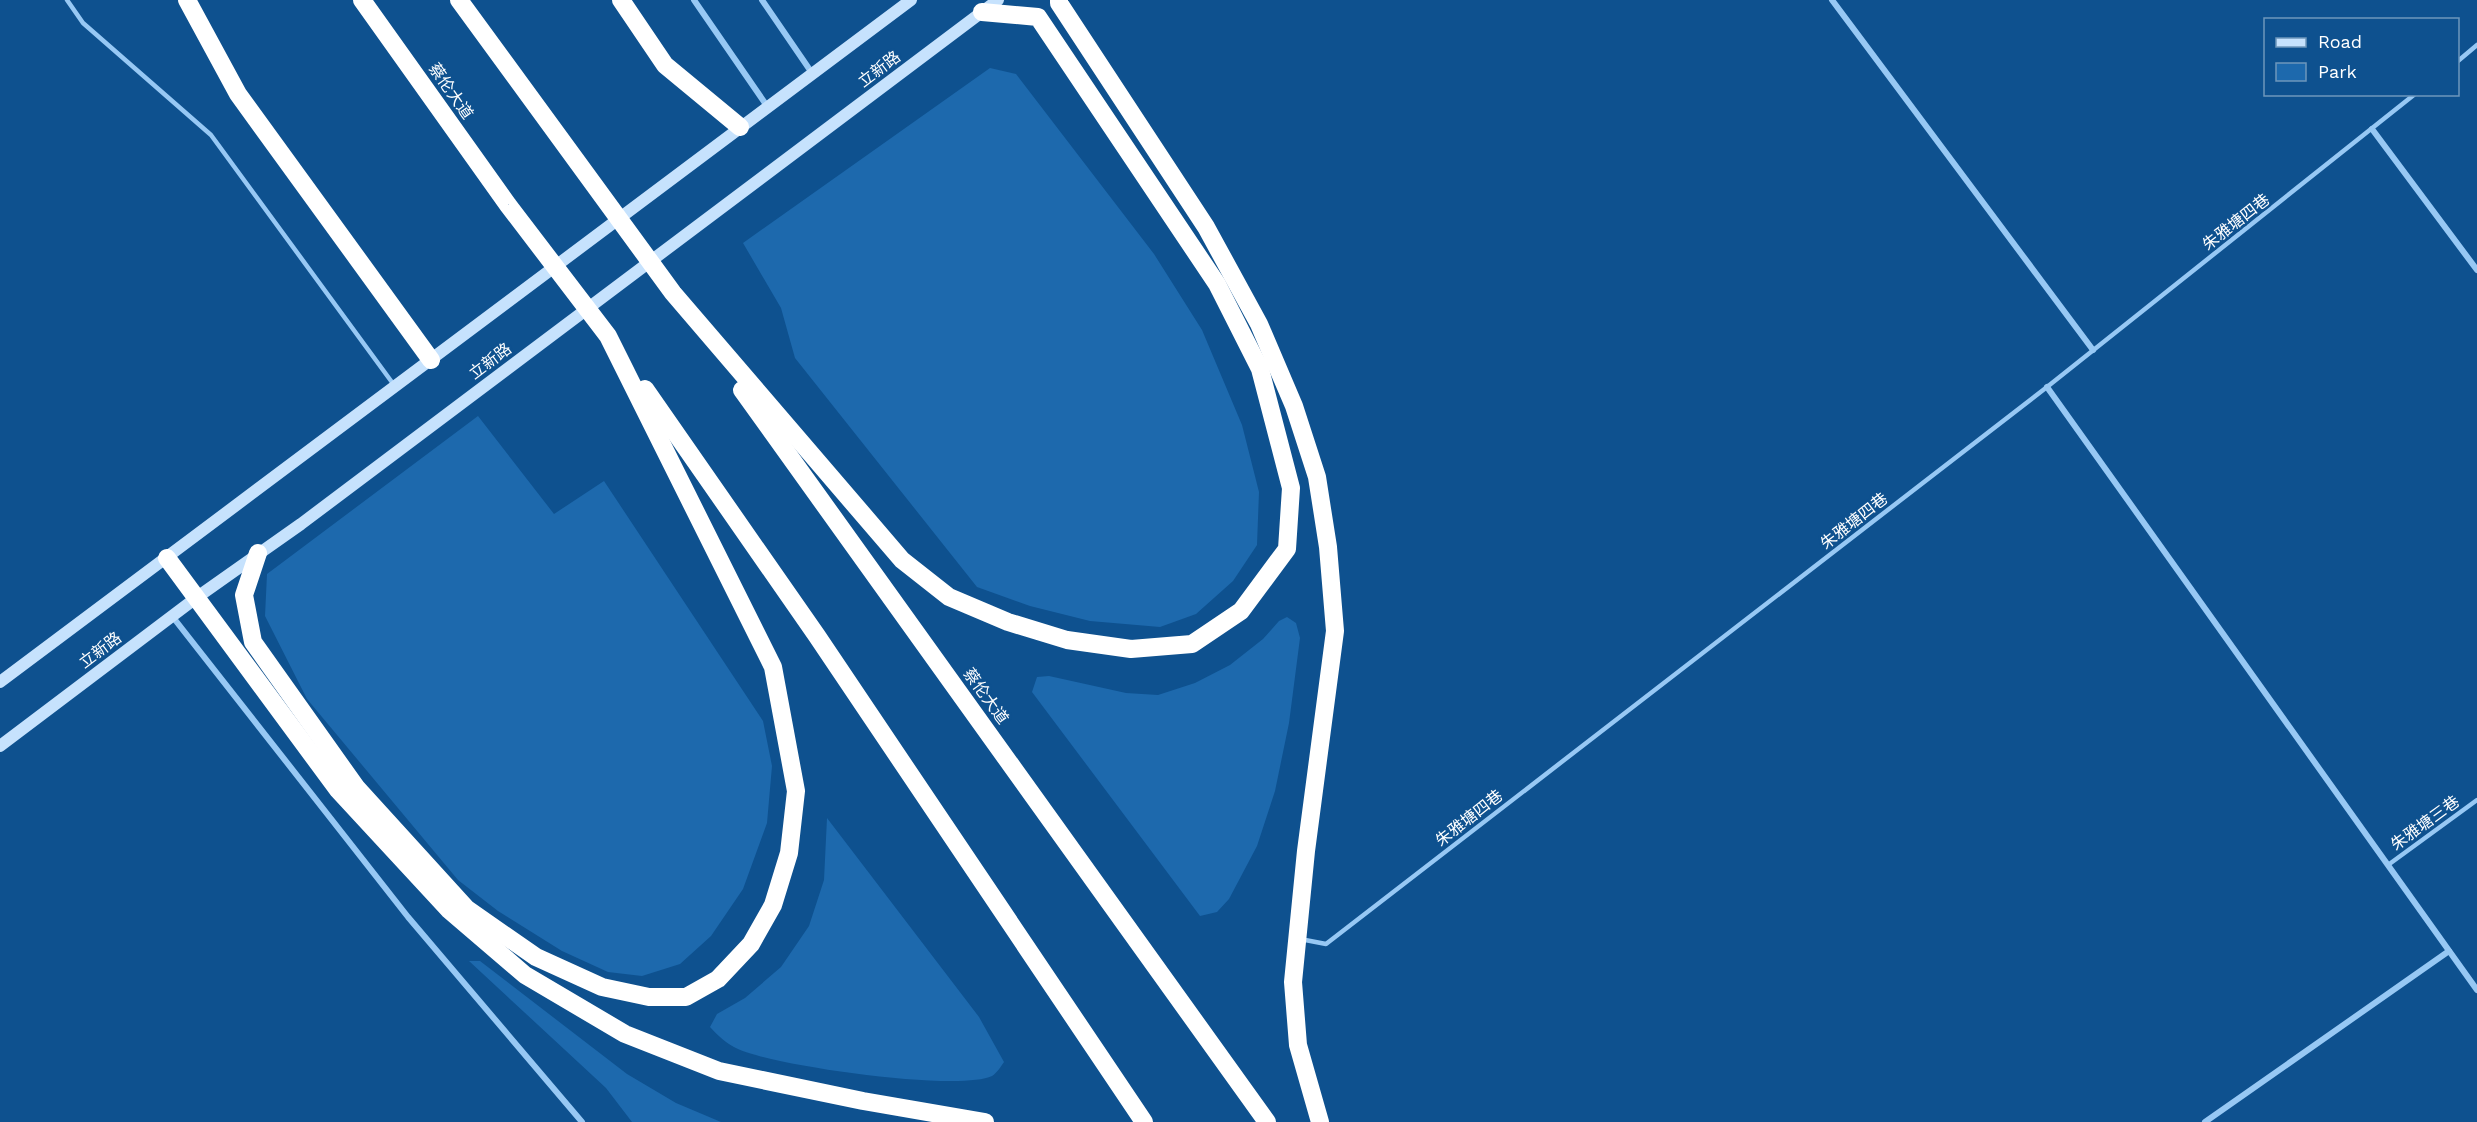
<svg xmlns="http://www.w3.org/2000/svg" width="2477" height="1122" font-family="'Work Sans','Noto Sans SC',sans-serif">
  <rect width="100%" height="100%" fill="#0e518f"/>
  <g fill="#1d69ad">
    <polygon points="990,68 1016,74 1154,254 1202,330 1242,425 1259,492 1257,545 1233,581 1196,614 1160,627 1090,621 1030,606 977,587 795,358 781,308 743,243"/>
    <polygon points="478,416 554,514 604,481 763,721 772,766 767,823 743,889 711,936 680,964 642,976 608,972 562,951 498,911 458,880 307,699 265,616 267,574"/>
    <polygon points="1287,617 1296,623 1300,638 1289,723 1275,791 1257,846 1229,899 1217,912 1200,916 1032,692 1037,677 1049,676 1126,693 1158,695 1195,683 1230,665 1263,639 1279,621"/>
    <path d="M 827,818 L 979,1017 L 1004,1062 C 1001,1066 997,1073 992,1076 C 958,1092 775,1066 738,1049 C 727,1044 718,1036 710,1027 L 717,1014 L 745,998 L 781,967 L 809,926 L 824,880 Z"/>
    <polygon points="469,961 480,961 627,1074 676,1103 721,1122 632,1122 606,1088"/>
  </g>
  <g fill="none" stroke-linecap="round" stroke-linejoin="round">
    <g stroke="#97c8f4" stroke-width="4.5">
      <polyline points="67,0 83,23 211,135 394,385"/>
      <polyline points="2458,61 2477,45"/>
      <polyline points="2388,865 2477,800"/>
      <polyline points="1300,939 1326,944 2047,387 2415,94"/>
    </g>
    <g stroke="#97c8f4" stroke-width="6">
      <polyline points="694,0 767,106"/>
      <polyline points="762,0 812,73"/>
      <polyline points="1832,0 2093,350"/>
      <polyline points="2372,129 2477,270"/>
      <polyline points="2047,387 2477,990"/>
      <polyline points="172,616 408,917 582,1122"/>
      <polyline points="2205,1122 2449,951"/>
    </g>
    <g stroke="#c6e2fd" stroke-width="12">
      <polyline points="0,682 911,0"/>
      <polyline points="0,746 196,598 301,524 998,0"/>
    </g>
    <g stroke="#fff" stroke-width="18">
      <polyline points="187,0 238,94 431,360"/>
      <polyline points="459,0 673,293 902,560 949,597 1008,622 1067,640 1131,649 1192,644 1241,611 1287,549 1291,488 1260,369 1217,284 1038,17 982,12"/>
      <polyline points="621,0 665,65 740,127"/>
      <polyline points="1059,0 1059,3 1206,227 1259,324 1294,406 1317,477 1328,547 1335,631 1306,851 1293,982 1298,1045 1320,1122"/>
      <polyline points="645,389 817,636 1144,1122"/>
      <polyline points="742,390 1267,1122"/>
      <polyline points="258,553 244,595 253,642 356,787 467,909 536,957 602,987 649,997 686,997 718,979 751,944 773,905 789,853 796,791 773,667 608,336 508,205 362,0"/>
      <polyline points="167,558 338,790 449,910 525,975 625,1034 719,1071 863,1101 985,1122"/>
    </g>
  </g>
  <g text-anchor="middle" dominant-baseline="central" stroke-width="5" stroke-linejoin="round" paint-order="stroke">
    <g font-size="16" fill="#fff" stroke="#0e518f">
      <text transform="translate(879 69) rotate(-37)">立新路</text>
      <text transform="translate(451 91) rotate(55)">蔡伦大道</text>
      <text transform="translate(2236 222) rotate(-38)">朱雅塘四巷</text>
      <text transform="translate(490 361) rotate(-37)">立新路</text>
      <text transform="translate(1854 521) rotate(-38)">朱雅塘四巷</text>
      <text transform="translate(100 650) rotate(-37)">立新路</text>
      <text transform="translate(986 696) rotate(54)">蔡伦大道</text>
      <text transform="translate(1469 818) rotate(-38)">朱雅塘四巷</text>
      <text transform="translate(2425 823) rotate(-36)">朱雅塘三巷</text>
    </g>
  </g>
  <rect x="2264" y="18" width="195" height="78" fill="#0e518f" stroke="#6e97bc" stroke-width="1.5"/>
  <rect x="2276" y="38" width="30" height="9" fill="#c6e2fd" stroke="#6e97bc" stroke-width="1.5"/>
  <text x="2318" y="48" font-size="18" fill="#ffffff">Road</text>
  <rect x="2276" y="63" width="30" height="18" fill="#1d69ad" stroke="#6e97bc" stroke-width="1.5"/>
  <text x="2318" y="78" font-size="18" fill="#ffffff">Park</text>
</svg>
